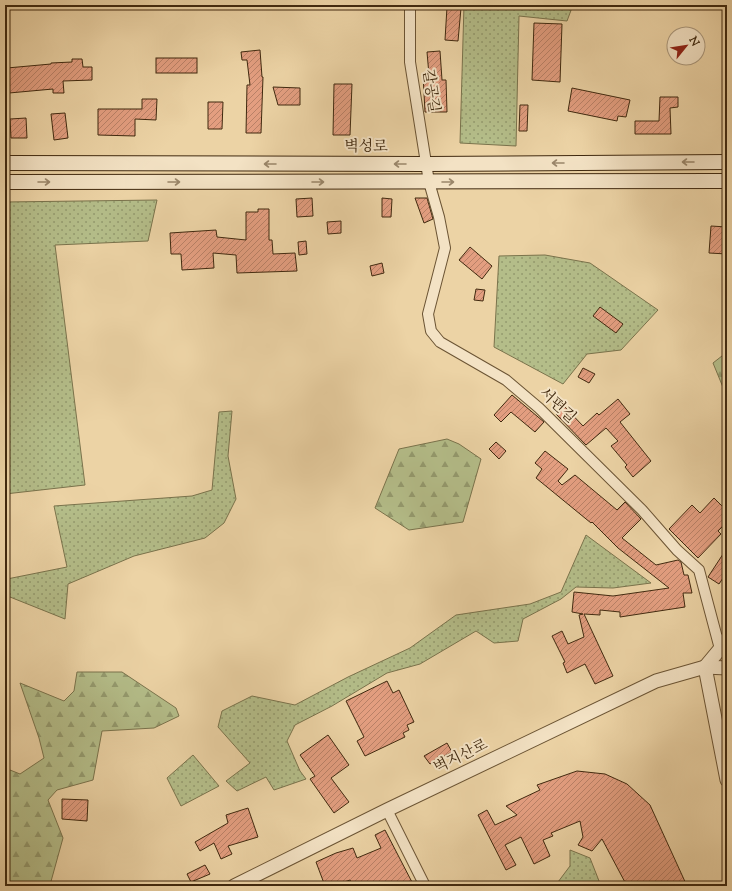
<svg xmlns="http://www.w3.org/2000/svg" width="732" height="891" font-family="'Sorts Mill Goudy','Noto Serif KR',serif">
  <defs>
    <pattern id="grass-dots" width="8" height="8" patternUnits="userSpaceOnUse"><rect width="8" height="8" fill="#b4bd89"/><path d="M2 2h.1M6 6h.1" fill="none" stroke="#949a6e" stroke-width="1.8" stroke-linecap="round"/></pattern>
    <pattern id="forest-firs" width="22" height="20" patternUnits="userSpaceOnUse"><rect width="22" height="20" fill="#b4bd89"/><path d="M5 1l3.5 6h-7zM16 11l3.5 6h-7z" fill="#949a6e"/></pattern>
    <pattern id="building-hatch" width="6" height="6" patternUnits="userSpaceOnUse"><rect width="6" height="6" fill="#e39e80"/><path d="M-1 1l2-2M0 6l6-6M5 7l2-2" fill="none" stroke="#b98167"/></pattern>
  </defs>
  <rect width="100%" height="100%" fill="#ecd3a5"/>
  <filter id="stains"><feTurbulence type="fractalNoise" baseFrequency=".005" numOctaves="4"/><feColorMatrix values="0 0 0 0 .2 0 0 0 0 .09 0 0 0 0 .02 0 0 0 .5 -.17"/></filter>
  <radialGradient id="worn" r=".72"><stop offset=".6" stop-color="#630" stop-opacity="0"/><stop offset="1" stop-color="#630" stop-opacity=".3"/></radialGradient>
  <g fill="url(#grass-dots)" stroke="#7a734c">
    <polygon points="464,5 573,5 567,21 519,16 516,146 460,143"/>
    <polygon points="157,200 148,241 55,245 85,485 5,494 5,202"/>
    <polygon points="545,255 590,263 658,310 621,350 587,354 563,384 494,347 499,256"/>
    <polygon points="232,411 228,456 236,499 224,523 205,538 134,556 68,584 65,619 5,595 5,578 7,579 67,567 54,506 192,496 212,490 219,412"/>
    <polygon points="586,535 651,583 613,588 576,587 561,599 523,619 518,641 494,643 476,631 420,664 387,673 332,706 295,725 287,741 300,771 306,779 274,790 266,777 237,791 226,781 250,763 218,727 222,711 252,696 295,705 348,677 410,648 456,615 530,604 561,592"/>
    <polygon points="193,755 219,786 181,806 167,778"/>
    <polygon points="570,850 590,858 601,886 555,886 570,866"/>
  </g>
  <g fill="url(#forest-firs)" stroke="#7a734c">
    <polygon points="727,352 727,397 713,363"/>
    <polygon points="447,439 459,444 481,459 463,522 409,530 375,508 399,449"/>
    <polygon points="77,672 122,672 176,708 179,716 154,728 102,731 93,780 57,790 48,800 63,838 50,885 49,886 5,886 5,768 20,774 44,758 39,738 20,683 64,701 74,691"/>
  </g>
  <g fill="url(#building-hatch)" stroke="#40290f">
    <polygon points="447,7 461,8 458,41 445,40"/>
    <polygon points="534,23 562,24 560,82 532,80"/>
    <polygon points="260,50 262,77 263,77 261,133 246,133 247,85 250,85 247,60 242,60 241,52"/>
    <polygon points="440,51 442,80 446,80 447,112 425,112 423,75 429,75 427,52"/>
    <rect x="156" y="58" width="41" height="15"/>
    <polygon points="72,59 82,59 83,67 92,67 92,80 63,81 64,93 53,93 53,89 9,93 7,68 51,64 51,63 72,62"/>
    <polygon points="334,84 352,84 350,135 333,135"/>
    <polygon points="273,87 300,88 300,105 278,105"/>
    <polygon points="572,88 630,100 626,117 618,116 617,121 568,111"/>
    <polygon points="660,97 678,97 678,107 670,108 671,134 635,134 635,121 659,121"/>
    <polygon points="142,99 157,99 156,120 135,119 135,136 98,135 98,109 142,109"/>
    <polygon points="208,102 223,102 222,129 208,129"/>
    <polygon points="520,105 528,105 527,131 519,131"/>
    <polygon points="65,113 68,138 54,140 51,114"/>
    <polygon points="26,118 27,138 11,138 10,119"/>
    <polygon points="312,198 313,216 297,217 296,199"/>
    <polygon points="382,198 392,199 391,217 382,217"/>
    <polygon points="415,198 427,198 433,219 424,223"/>
    <polygon points="258,209 269,209 269,240 272,240 273,254 295,253 297,271 237,273 236,255 213,253 214,268 182,270 181,254 171,254 170,233 216,230 217,237 246,240 246,212 258,212"/>
    <polygon points="341,221 341,233 328,234 327,222"/>
    <polygon points="711,226 727,227 727,254 709,253"/>
    <polygon points="306,241 307,254 299,255 298,242"/>
    <polygon points="470,247 492,266 482,279 459,260"/>
    <polygon points="382,263 384,273 372,276 370,266"/>
    <polygon points="476,289 485,290 483,301 474,300"/>
    <polygon points="600,307 623,324 616,333 593,316"/>
    <polygon points="583,368 595,374 589,383 578,377"/>
    <polygon points="512,395 544,422 535,432 511,412 501,422 494,415"/>
    <polygon points="618,399 630,414 620,422 651,461 633,477 625,467 627,465 611,446 618,441 606,428 586,445 556,414 564,406 583,426 597,413 599,415"/>
    <polygon points="496,442 506,451 499,459 489,449"/>
    <polygon points="545,451 568,469 558,481 562,485 575,475 617,510 625,502 641,519 622,538 656,565 678,560 681,562 684,575 688,575 692,593 683,593 685,607 620,617 620,612 600,610 600,615 584,614 613,676 595,684 585,664 567,673 563,663 565,662 552,636 562,631 568,644 584,637 579,615 583,614 572,612 574,592 613,596 669,588 618,548 592,522 591,523 536,478 542,469 535,463"/>
    <polygon points="714,498 727,511 727,522 718,531 721,534 698,558 669,529 692,505 700,513"/>
    <polygon points="727,548 727,572 719,584 708,577"/>
    <polygon points="387,681 393,693 399,690 414,722 407,725 409,730 403,733 405,737 365,756 357,741 364,737 346,701"/>
    <polygon points="328,735 349,765 331,778 349,802 334,813 310,779 315,776 300,755"/>
    <polygon points="447,743 452,752 430,764 424,756"/>
    <polygon points="577,771 605,774 627,784 650,805 687,886 627,886 602,839 592,851 578,845 583,837 580,821 551,833 553,836 543,840 550,856 534,864 521,837 505,845 516,865 506,870 478,815 487,810 495,825 517,815 506,806 540,790 537,785"/>
    <polygon points="62,799 88,800 87,821 62,819"/>
    <polygon points="248,808 258,837 228,846 232,854 221,859 214,843 200,851 195,842 228,823 226,815"/>
    <polygon points="385,830 414,886 353,886 350,880 333,886 325,886 316,862 336,853 353,848 357,858 381,848 375,835"/>
    <polygon points="205,865 210,874 191,882 187,874"/>
  </g>
  <g fill="none" stroke-linecap="round" stroke-linejoin="round">
    <defs>
      <g id="minor">
        <polyline points="410,5 410,62 429,182 439,217 445,248 428,314 431,331 440,342 506,380 539,408 642,510 677,550 699,570 720,649"/>
        <polyline points="387,810 425,886"/>
      </g>
      <g id="tertiary">
        <polyline points="705,667 727,780"/>
        <polyline points="705,667 720,649 727,638"/>
        <polyline points="234,886 387,810 656,681 705,667 727,668"/>
      </g>
      <g id="secondary">
        <polyline points="5,163 426,164 727,162"/>
        <polyline points="5,182 727,181"/>
      </g>
    </defs>
    <use href="#minor" stroke="#6b5434" stroke-width="12"/>
    <use href="#tertiary" stroke="#6b5434" stroke-width="15"/>
    <use href="#secondary" stroke="#40290f" stroke-width="16"/>
    <use href="#minor" stroke="#f3e2c4" stroke-width="10"/>
    <use href="#tertiary" stroke="#f3e2c4" stroke-width="13"/>
    <use href="#secondary" stroke="#f3e2c4" stroke-width="14"/>
  </g>
  <defs><path id="oneway-shaft" d="M-6 0H5M1.5-3L5.5 0L1.5 3" fill="none" stroke-width="1.6" stroke-linecap="round" stroke-linejoin="round"/></defs>
  <g stroke="#9a866a">
    <use href="#oneway-shaft" transform="translate(688 162) rotate(180)"/>
    <use href="#oneway-shaft" transform="translate(558 163) rotate(180)"/>
    <use href="#oneway-shaft" transform="translate(270 164) rotate(-180)"/>
    <use href="#oneway-shaft" transform="translate(400 164) rotate(-180)"/>
    <use href="#oneway-shaft" transform="translate(44 182)"/>
    <use href="#oneway-shaft" transform="translate(174 182)"/>
    <use href="#oneway-shaft" transform="translate(318 182)"/>
    <use href="#oneway-shaft" transform="translate(448 182)"/>
  </g>
  <g text-anchor="middle" dominant-baseline="central" stroke-width="4" stroke-linejoin="round" paint-order="stroke">
    <g font-size="15" fill="#40290f" stroke="#f3e2c4">
      <text transform="translate(430 91) rotate(81)">갈공길</text>
      <text x="366" y="147">벽성로</text>
      <text transform="translate(557 406) rotate(43)">서편길</text>
      <text transform="translate(461 757) rotate(-26)">벽지산로</text>
    </g>
  </g>
  <rect width="732" height="891" fill="none" stroke="#ecd3a5" stroke-width="20"/>
  <rect x="6" y="6" width="720" height="879" fill="none" stroke="#40290f" stroke-width="2"/>
  <rect x="10" y="10" width="712" height="871" fill="none" stroke="#40290f"/>
  <g transform="translate(686 46) rotate(60)"><circle r="19" fill="#f3e2c4" stroke="#ab987c"/>
  <path d="M0-3L7 15L0 10L-7 15Z" fill="#8f2418"/>
  <text y="-6" font-size="11" font-weight="bold" text-anchor="middle" fill="#40290f">N</text>
  </g>
  <rect width="100%" height="100%" filter="url(#stains)"/>
  <rect width="100%" height="100%" fill="url(#worn)"/>
</svg>
